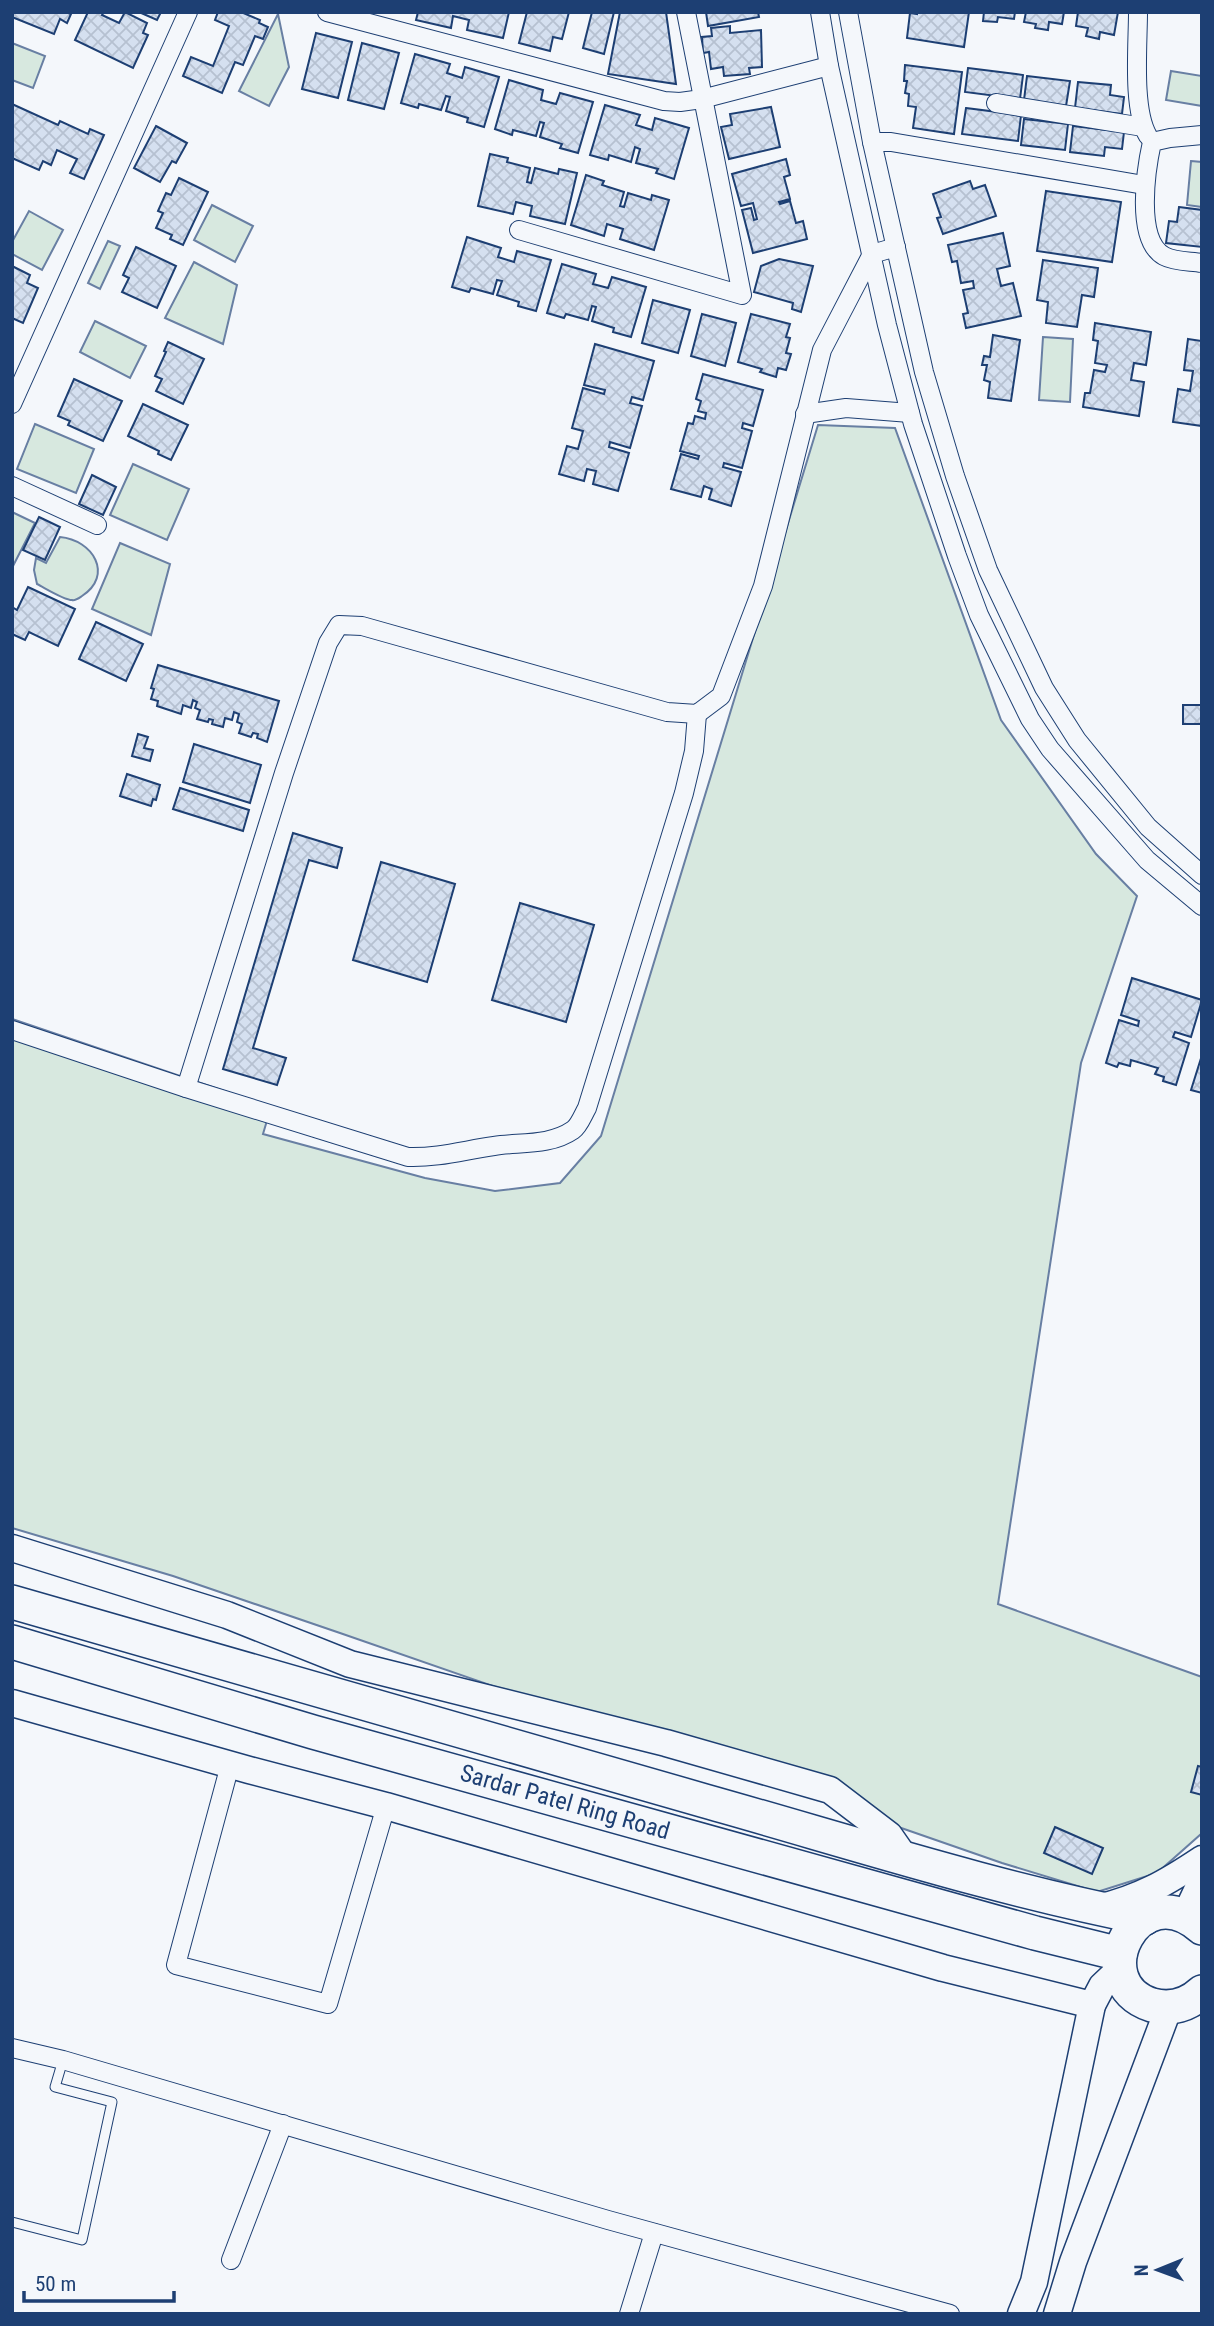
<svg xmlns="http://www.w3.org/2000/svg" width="1214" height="2326" font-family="'Roboto Condensed',sans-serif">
  <defs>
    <pattern id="building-cross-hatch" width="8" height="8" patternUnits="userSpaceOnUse" patternTransform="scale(1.75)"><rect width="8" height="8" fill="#d5e0f0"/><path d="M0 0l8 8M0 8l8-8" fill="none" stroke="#b6c1d1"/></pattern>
  </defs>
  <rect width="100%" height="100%" fill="#f4f7fb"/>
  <g fill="#d7e8df" stroke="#687fa3" stroke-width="2">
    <polygon points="278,14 289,67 269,106 239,91"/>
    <polygon points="12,43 45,56 33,88 12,80"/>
    <polygon points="1171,71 1202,76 1202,106 1166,100"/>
    <polygon points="1191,161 1202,162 1202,207 1187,205"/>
    <polygon points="212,205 253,226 235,262 194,240"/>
    <polygon points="29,211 63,230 42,270 12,254 12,242"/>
    <polygon points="108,241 120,246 100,289 88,283"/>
    <polygon points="194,262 237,285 223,344 165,318"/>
    <polygon points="95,321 146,346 130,378 80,352"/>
    <polygon points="1043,337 1073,339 1070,402 1039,400"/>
    <polygon points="35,424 94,449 76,493 17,469"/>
    <polygon points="818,425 895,428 1001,720 1096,854 1137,896 1081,1063 998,1604 1202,1677 1201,1834 1157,1873 1097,1892 1002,1863 340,1633 173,1576 12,1528 12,1019 271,1107 263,1134 425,1178 495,1191 560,1183 601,1136"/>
    <polygon points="133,464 189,489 167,540 110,515"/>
    <polygon points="12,512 35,523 12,568"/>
    <path d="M 60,537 C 93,540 114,575 82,596 C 79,598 75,601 72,600 C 64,600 45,588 37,584 L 34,570 L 36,558 L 46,563 Z"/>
    <polygon points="120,543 170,564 151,635 92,609"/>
  </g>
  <g fill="url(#building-cross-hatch)" stroke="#1d3f73" stroke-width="2">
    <polygon points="12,12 66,12 71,14 67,23 60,19 54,34 12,17"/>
    <polygon points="88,12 104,12 102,15 119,23 125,12 147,23 143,33 148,35 133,68 75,40"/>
    <polygon points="139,12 161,12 157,20"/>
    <polygon points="218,12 241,12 260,20 259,23 268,27 263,39 255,36 243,65 235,62 222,93 183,76 191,57 213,66 229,26 215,20"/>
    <polygon points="418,12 509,12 503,38 467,30 469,20 453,16 451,28 416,20"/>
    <polygon points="527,12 569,12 562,39 553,37 550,51 519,43"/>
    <polygon points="592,12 614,12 604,54 583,48"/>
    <polygon points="620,12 666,12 676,84 608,74"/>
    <polygon points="706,12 758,12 759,17 708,26"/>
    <polygon points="917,12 969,12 964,47 907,38 910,13 917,14"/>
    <polygon points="984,12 1015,12 1014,19 998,17 997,22 983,21"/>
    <polygon points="1026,12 1064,12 1062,24 1049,22 1048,30 1035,28 1036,24 1024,22"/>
    <polygon points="1078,12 1118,12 1114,35 1100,32 1099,39 1086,36 1088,28 1076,26"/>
    <polygon points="730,26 730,33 761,30 762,67 749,68 750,74 724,76 723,67 711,69 709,52 703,53 702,37 712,36 711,28"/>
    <polygon points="316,33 352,42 338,98 302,89"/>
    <polygon points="362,43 399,53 384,109 348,100"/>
    <polygon points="415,54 450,64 447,73 462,78 465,67 499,77 484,127 467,122 468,118 446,111 450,97 446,96 441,110 419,104 418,108 401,103"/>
    <polygon points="905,65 962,72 954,134 913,128 916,107 908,106 909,94 905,93 907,81 904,81"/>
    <polygon points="968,68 1023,75 1020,99 965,92"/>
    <polygon points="1027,76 1070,81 1066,106 1024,100"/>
    <polygon points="509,80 543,90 541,100 556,104 560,93 593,102 578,153 560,148 562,144 540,137 544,123 540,122 536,136 513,130 512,135 495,129"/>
    <polygon points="1078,82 1111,85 1110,95 1124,97 1122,114 1075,108"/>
    <polygon points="12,104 58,125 60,121 88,134 90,129 104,135 84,179 70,173 77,159 57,150 51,165 43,161 39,170 12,158"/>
    <polygon points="605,105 640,115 636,125 652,130 655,118 689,128 674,179 656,173 658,169 636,163 640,149 635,147 631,162 609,155 608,160 590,155"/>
    <polygon points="771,107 780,147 729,159 721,127 732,125 730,114"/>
    <polygon points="966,108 1021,115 1018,141 962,134"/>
    <polygon points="1024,119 1068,124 1065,150 1021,145"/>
    <polygon points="156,126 187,143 176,163 172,161 160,182 134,168"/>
    <polygon points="1073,126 1124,132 1122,149 1105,147 1104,156 1070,152"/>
    <polygon points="490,154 508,158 507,162 530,168 527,182 531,183 535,168 558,174 559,169 577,173 565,224 530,216 532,206 516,202 513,214 478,206"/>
    <polygon points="786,159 790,175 784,177 790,199 779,202 780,204 790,201 796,223 803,221 807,239 753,253 742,210 751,208 754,220 757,219 753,203 741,206 732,174"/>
    <polygon points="586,175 604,181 602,185 624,192 620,206 624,207 628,193 651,200 652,195 669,200 654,250 620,239 623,229 607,224 604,236 571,225"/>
    <polygon points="179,178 208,192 183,245 170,239 172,235 156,228 163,213 158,211 166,193 171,195"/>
    <polygon points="970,181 973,189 985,185 996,216 943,234 937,218 941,217 933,194"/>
    <polygon points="1046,191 1121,202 1112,262 1037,251"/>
    <polygon points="1179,207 1202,210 1202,247 1166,243 1169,221 1177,222"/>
    <polygon points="1003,233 1010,266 997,269 1001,286 1013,283 1021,316 966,328 963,314 968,313 963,290 974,288 973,281 961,283 957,261 952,262 948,245"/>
    <polygon points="467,237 501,248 498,257 514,262 517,251 551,260 536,311 518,306 519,302 497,295 502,281 497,280 493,294 471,288 469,292 452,287"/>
    <polygon points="136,247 176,266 157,308 122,292 129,278 123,275"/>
    <polygon points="779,259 813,266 801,312 792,309 793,303 754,292 761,266"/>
    <polygon points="1043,260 1098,268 1094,297 1082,295 1077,327 1046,323 1048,302 1037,300"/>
    <polygon points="562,264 596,274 593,284 608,288 612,277 646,287 631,337 613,332 614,328 592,321 596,307 592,306 588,320 566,314 564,318 547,313"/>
    <polygon points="12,266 30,275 27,283 38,288 23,323 12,318"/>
    <polygon points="653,300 690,310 678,353 642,343"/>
    <polygon points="702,314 736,323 725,366 691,356"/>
    <polygon points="751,314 790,324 786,337 790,338 786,353 791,354 786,370 778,368 776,377 760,372 762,369 738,362"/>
    <polygon points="1095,323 1151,332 1146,365 1134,363 1131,380 1144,382 1139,416 1083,407 1085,393 1090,393 1094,370 1105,372 1107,365 1095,363 1098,341 1093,340"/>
    <polygon points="993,335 1020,340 1011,401 988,398 990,382 984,380 987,365 982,365 984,356 990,357"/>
    <polygon points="1188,339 1202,341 1202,426 1173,422 1178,389 1190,391 1193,371 1184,370"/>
    <polygon points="168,342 204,359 183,404 156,391 162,379 155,376 166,352 164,351"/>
    <polygon points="595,344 654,361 643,400 632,397 630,403 642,406 630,448 610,442 609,447 629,453 618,491 593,484 596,471 587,469 584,481 559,474 567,446 578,449 583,431 572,428 583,388 604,394 605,390 584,385"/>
    <polygon points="703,374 763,390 753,426 743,423 742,428 752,431 742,468 724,463 723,467 741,472 731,506 709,499 712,489 704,486 701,497 671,489 681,454 698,459 699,456 680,451 688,423 693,424 695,416 705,419 706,413 698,411 701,401 696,399"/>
    <polygon points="74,379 122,401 103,441 68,425 70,421 58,416"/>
    <polygon points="143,404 188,425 171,460 158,454 159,451 128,436"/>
    <polygon points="92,475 116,487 103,515 79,504"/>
    <polygon points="39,517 60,527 45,560 23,550"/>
    <polygon points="28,587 75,609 58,646 29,632 25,640 12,634 12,607 17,610"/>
    <polygon points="96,622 143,644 126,681 79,659"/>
    <polygon points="158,665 279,701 267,742 257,738 258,734 253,733 251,737 239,733 242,724 237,722 239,714 234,712 232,720 225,718 223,727 212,724 213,720 209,719 208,722 197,719 200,710 195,708 197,702 193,700 191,708 183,705 181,714 157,706 158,701 151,699 154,689 151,688"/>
    <rect x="1183" y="705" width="19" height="19"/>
    <polygon points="138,734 148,737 144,748 153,750 150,761 132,756"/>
    <polygon points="194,744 261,765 250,803 183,782"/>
    <polygon points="127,774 160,785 156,800 153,799 151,806 120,796"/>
    <polygon points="180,788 249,810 243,831 173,809"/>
    <polygon points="293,833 342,848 337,868 309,860 253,1048 286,1058 277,1085 223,1069"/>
    <polygon points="381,862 455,884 427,982 353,960"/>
    <polygon points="520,903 594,925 566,1022 492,1000"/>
    <polygon points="1132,978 1202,1000 1191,1037 1175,1032 1173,1037 1189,1043 1176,1085 1163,1081 1164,1077 1155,1074 1158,1068 1131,1060 1130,1066 1119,1063 1117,1067 1106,1063 1119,1020 1138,1026 1139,1021 1121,1015"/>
    <polygon points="1202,1055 1202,1093 1191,1090"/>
    <polygon points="1198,1766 1202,1767 1202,1795 1191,1792"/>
    <polygon points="1055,1827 1103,1848 1092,1874 1044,1853"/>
  </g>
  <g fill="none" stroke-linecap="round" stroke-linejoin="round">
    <defs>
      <polyline id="lane" points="12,2222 82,2240 112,2102 55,2087 63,2060"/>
      <g id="street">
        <polyline points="327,12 664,101 680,102 702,99 829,66"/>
        <polyline points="820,12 829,66 887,325 913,424 957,556 979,615 1030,719 1050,749 1147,860 1202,906"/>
        <polyline points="848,12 872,142 924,372 955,476 988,570 1044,688 1077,740 1148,827 1202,875"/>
        <path d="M 1138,12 C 1138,45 1132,109 1148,136"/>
        <polyline points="996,103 1143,127"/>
        <path d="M 1202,135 L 1170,138 L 1152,142 C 1146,169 1135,240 1164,256 C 1175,262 1190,261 1202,263"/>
        <polyline points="872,142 891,142 1144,185"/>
        <polyline points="519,230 742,295 686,12"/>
        <polyline points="12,404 188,12"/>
        <polyline points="805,414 846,408 910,413"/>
        <polyline points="12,486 97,525"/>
        <path d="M 12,1030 L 186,1088 L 408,1157 C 438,1158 465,1150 494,1146 C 519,1142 550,1146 573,1130 C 579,1126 583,1115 587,1108 L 684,793 L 694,751 L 697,714"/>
        <polyline points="186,1088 284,773 328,643 339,625 362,626 667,712 697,714 721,696 763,586 822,350 872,254 896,247"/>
        <polyline points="230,1765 176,1965 328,2004 386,1806"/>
        <polyline points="12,2048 63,2060 608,2220 950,2314"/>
        <polyline points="231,2260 283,2124"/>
        <polyline points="629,2314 654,2233"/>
      </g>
      <g id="secondary">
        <polyline points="12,1548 227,1615 350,1664 666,1743 830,1790 889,1835 905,1858"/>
        <polyline points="12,1703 249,1770 386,1806 943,1968 1092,2005"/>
        <path d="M 1098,1908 C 1140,1898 1166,1883 1202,1859"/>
        <polyline points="1185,1916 1202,1880"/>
        <polyline points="1021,2314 1034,2282 1092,2005 1102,1986 1120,1969"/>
        <polyline points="1057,2314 1073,2262 1169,2007"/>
      </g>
      <g id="highway">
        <path d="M 12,1602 C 243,1670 474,1736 705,1801 C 851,1842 996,1889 1145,1918"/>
        <polyline points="12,1642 313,1732 1035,1933 1120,1954"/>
        <path d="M 1202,1928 C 1138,1871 1082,1983 1152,2005 C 1171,2010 1188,2005 1202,1992"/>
      </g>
    </defs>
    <use href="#lane" stroke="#1d3f73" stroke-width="11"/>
    <use href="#street" stroke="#1d3f73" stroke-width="20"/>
    <use href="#secondary" stroke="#1d3f73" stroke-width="29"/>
    <use href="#highway" stroke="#1d3f73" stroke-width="36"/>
    <use href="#lane" stroke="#f4f7fb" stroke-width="9"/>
    <use href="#street" stroke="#f4f7fb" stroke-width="18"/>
    <use href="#secondary" stroke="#f4f7fb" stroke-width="26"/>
    <use href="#highway" stroke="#f4f7fb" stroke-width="33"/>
  </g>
  <g text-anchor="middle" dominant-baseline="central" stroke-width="5" stroke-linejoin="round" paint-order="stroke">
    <g font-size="24" fill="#1d3f73" stroke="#f4f7fb">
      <text transform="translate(565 1802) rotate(16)">Sardar Patel Ring Road</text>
    </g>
  </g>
  <rect width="1214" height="2326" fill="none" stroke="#1d3f73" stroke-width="28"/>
  <g transform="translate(1158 2270) rotate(269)" stroke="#f4f7fb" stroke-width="5" paint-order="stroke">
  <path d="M0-5L12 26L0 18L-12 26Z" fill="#1d3f73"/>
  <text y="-10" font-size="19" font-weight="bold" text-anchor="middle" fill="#1d3f73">N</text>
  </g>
  <path d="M24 2291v10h150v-10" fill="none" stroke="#1d3f73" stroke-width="3.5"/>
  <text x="35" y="2291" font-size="21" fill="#1d3f73" stroke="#f4f7fb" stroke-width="5" paint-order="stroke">50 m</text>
</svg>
